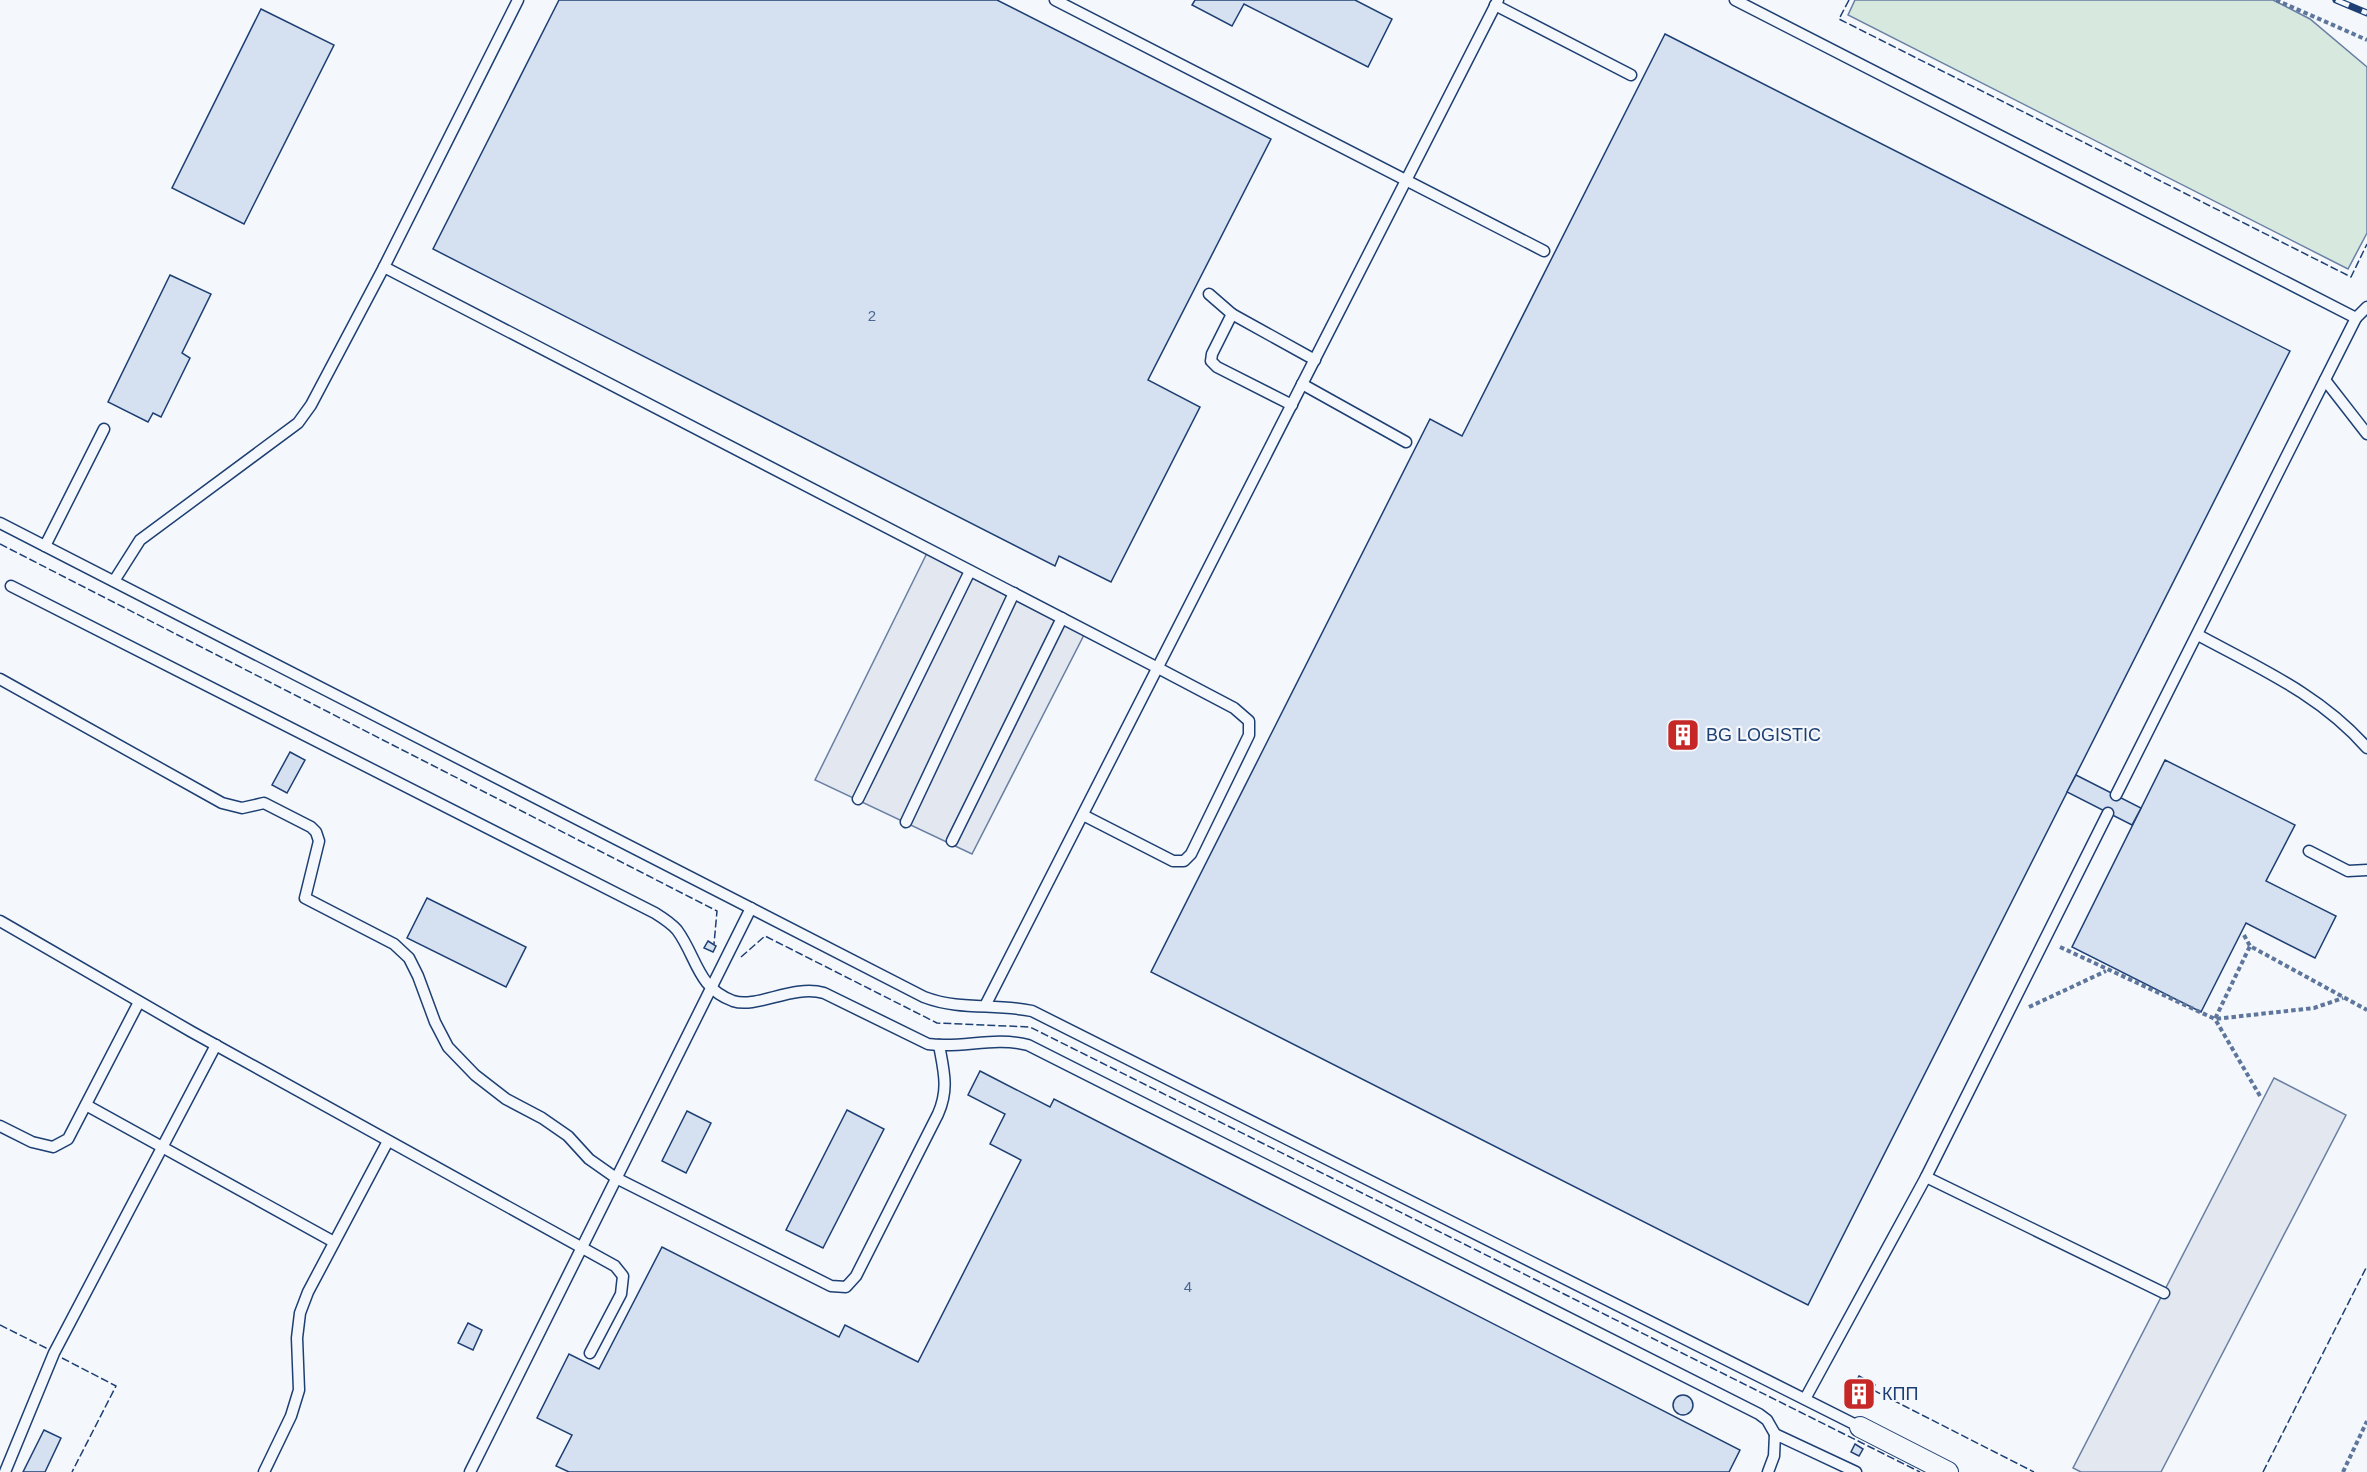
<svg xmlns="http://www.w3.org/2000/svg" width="2367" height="1472" font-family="Arial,sans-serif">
  <rect width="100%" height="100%" fill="#f4f7fb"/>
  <polygon fill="#d7e8df" stroke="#687fa3" stroke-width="1.5" points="1855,0 2273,0 2310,19 2367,67 2367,233 2348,269 1848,15"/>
  <g fill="#e3e8f0" stroke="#687fa3" stroke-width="1.5">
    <polygon points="929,549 1086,631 972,854 815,780"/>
    <polygon points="2274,1078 2346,1115 2161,1472 2081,1472 2073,1468"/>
  </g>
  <g fill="#d5e0f0" stroke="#1d3f73" stroke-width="1.5">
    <polygon points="559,0 997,0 1271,139 1148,380 1200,407 1111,582 1059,556 1055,566 433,249"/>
    <polygon points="1195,0 1355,0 1392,19 1368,67 1244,4 1232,26 1192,5"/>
    <polygon points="261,9 334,45 244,224 172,188"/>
    <polygon points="1665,34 2290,351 1808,1305 1151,972 1430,419 1462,436"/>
    <polygon points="170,275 211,294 182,353 190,358 161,417 153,413 148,422 108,402"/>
    <polygon points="290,752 305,760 287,793 272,785"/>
    <polygon points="2165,760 2295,825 2266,881 2336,916 2315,958 2246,923 2201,1012 2072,947"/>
    <polygon points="2076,775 2141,808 2132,825 2067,792"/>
    <polygon points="427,898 526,947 506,987 407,938"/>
    <polygon points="708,941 716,946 713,952 704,948"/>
    <polygon points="980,1071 1050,1107 1054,1099 1740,1450 1729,1472 569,1472 556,1466 572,1435 537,1418 569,1354 599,1369 662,1247 839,1337 845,1325 918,1362 1021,1160 990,1144 1005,1114 968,1095"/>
    <polygon points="847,1110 884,1129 823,1248 786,1230"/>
    <polygon points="687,1111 711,1123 686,1173 662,1161"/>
    <polygon points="468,1323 482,1330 473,1350 458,1343"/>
    <polygon points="1859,1376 1875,1385 1862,1409 1846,1399"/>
    <circle cx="1683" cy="1405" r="10"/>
    <polygon points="44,1430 61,1438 45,1472 23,1472"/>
    <polygon points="1855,1444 1863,1449 1859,1456 1851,1452"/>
  </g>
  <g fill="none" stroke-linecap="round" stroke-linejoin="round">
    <defs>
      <g id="service">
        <polyline points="518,0 384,267 1158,668 1234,708 1249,721 1249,735 1191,854 1184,861 1173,861 1083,815"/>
        <polyline points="1055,0 1544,251"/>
        <polyline points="1735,0 2356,318 2116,795"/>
        <polyline points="1495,5 1631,75"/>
        <polyline points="1209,294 1232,314"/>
        <polyline points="2356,318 2367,307"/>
        <polyline points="2325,380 2367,434"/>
        <polyline points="1302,384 1406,442"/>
        <polyline points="1292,405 1217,367 1211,361 1212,354 1232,314 1315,360"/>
        <path d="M 0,523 L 924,997 C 961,1011 993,1003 1032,1011 L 1860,1427"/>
        <polyline points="45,546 104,429"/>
        <polyline points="114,581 140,540 298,423 311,405 384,267"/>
        <path d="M 11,586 L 655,913 C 663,918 671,923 677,930 C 697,957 697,988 733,1001 C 757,1009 793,984 824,993 L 928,1044 C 962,1049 993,1036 1028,1045 L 1759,1414 L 1767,1420 L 1775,1434"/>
        <path d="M 2198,635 C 2259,668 2321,695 2367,748"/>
        <path d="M 0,679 L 222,803 L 242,808 L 264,803 L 311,827 L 316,832 L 319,841 L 305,898 L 394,944 L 409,958 L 418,976 L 435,1022 L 448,1047 L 475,1075 L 506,1099 L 542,1118 L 568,1136 L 589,1159 L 616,1178 L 831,1286 L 846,1287 L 856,1276 L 938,1114 C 949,1089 944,1072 939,1045"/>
        <polyline points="858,799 970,571"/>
        <polyline points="906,822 1014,593"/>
        <polyline points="952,841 1062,618"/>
        <polyline points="2309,851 2348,871 2367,870"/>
        <polyline points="0,921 192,1032 615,1266 623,1276 621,1294 590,1353"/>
        <polyline points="985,1006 1498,0"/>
        <polyline points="86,1105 334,1242"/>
        <polyline points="0,1126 32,1142 53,1147 68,1139 139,1002"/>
        <polyline points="1926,1177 2108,813"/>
        <polyline points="1805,1399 1926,1177 2164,1293"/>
        <polyline points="5,1472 54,1353 216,1045"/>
        <polyline points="264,1472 291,1416 299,1390 297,1338 300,1313 308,1292 388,1141"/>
        <polyline points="470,1472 751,908"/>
        <polyline points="1768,1472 1774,1456 1775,1434 1856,1472"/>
      </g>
      <polyline id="minor" points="1860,1427 1948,1472"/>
    </defs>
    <use href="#service" stroke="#1d3f73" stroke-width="13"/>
    <use href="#minor" stroke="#1d3f73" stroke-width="22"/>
    <g stroke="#5e769c" stroke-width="4" stroke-dasharray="4.5 3" stroke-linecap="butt">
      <polyline points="2276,0 2367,40"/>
      <polyline points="2244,935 2250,946"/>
      <polyline points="2060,947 2215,1019 2314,1008 2343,998"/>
      <polyline points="2029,1007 2106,971"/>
      <polyline points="2260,1096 2215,1019 2250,946 2367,1010"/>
      <polyline points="2343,1472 2367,1421"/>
    </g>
    <use href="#service" stroke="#f4f7fb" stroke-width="10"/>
    <use href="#minor" stroke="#f4f7fb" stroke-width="20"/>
    <defs>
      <polyline id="rail" points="2336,0 2367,13"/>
    </defs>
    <use href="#rail" stroke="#1d3f73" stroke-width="7"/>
    <use href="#rail" stroke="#f4f7fb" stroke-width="4.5" stroke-dasharray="14" stroke-linecap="butt"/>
    <g stroke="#1d3f73" stroke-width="1.5" stroke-dasharray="8 3" stroke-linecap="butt">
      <polyline points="1849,0 1839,19 2351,277 2367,244"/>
      <polyline points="0,544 717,911 714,944"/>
      <polyline points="741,957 765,936 937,1023 1030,1027 1920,1472"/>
      <polyline points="0,1325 48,1349"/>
      <polyline points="62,1358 116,1386 72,1472"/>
      <polyline points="1873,1390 2034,1472"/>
      <polyline points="2263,1472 2367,1266"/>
    </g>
  </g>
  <defs>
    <symbol id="building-square" viewBox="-11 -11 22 22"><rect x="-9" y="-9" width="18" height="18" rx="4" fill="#c62828" stroke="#f4f7fb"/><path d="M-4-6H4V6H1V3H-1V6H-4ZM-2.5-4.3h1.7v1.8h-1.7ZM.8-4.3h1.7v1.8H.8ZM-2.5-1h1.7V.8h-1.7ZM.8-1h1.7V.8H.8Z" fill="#fff"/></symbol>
  </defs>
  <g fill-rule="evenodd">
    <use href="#building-square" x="1664" y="716" width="38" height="38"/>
    <use href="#building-square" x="1840" y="1375" width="38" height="38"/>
  </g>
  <g text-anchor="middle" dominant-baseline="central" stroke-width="4.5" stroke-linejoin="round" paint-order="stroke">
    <g font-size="15" fill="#4b6792">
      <text x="872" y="315">2</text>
      <text x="1188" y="1286">4</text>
    </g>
    <g font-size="18" fill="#1d3f73" stroke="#f4f7fb" text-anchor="start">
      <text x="1706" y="735">BG LOGISTIC</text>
      <text x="1882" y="1394">КПП</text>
    </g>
  </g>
</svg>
